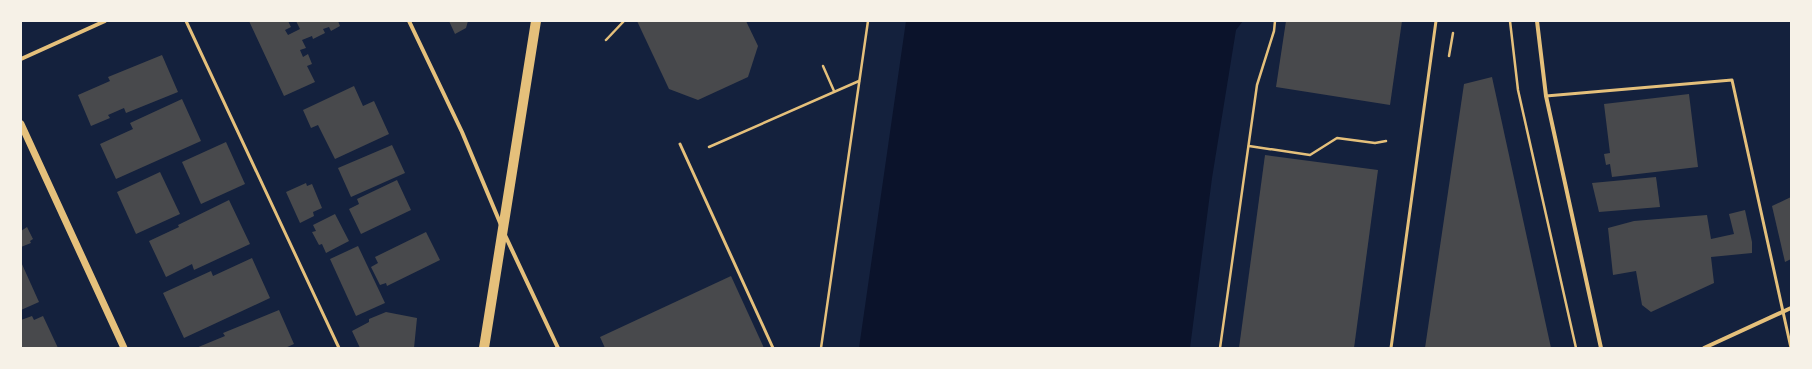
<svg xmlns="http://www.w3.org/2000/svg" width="1812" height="369" font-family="'Nunito Sans',sans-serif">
  <rect width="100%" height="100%" fill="#14213d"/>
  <polygon fill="#0b132b" points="906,21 1243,21 1236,30 1212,178 1190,348 859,348"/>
  <g fill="#48494c">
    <polygon points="249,21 288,21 291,27 285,30 288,35 300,29 296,21 338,21 340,26 331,31 329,27 323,29 325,33 313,39 312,36 302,40 306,48 300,50 303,57 308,54 312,64 307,66 315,82 284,96"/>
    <polygon points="449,21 468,21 466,28 455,34"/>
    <polygon points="637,21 746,21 758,46 748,77 698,100 669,89"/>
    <polygon points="1286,21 1402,21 1390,105 1276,87"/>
    <polygon points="162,55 178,92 126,113 124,108 108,115 110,118 91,126 78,95 110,81 108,77"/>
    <polygon points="1492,77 1551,348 1425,348 1464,84"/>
    <polygon points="354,86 363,106 374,101 389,134 335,159 318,125 311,128 303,110"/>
    <polygon points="1689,94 1698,167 1612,177 1610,164 1606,165 1604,154 1610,153 1604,104"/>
    <polygon points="182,99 201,141 116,179 100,144 133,129 130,123"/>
    <polygon points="226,142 245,184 201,204 182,162"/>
    <polygon points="392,145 405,173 351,197 338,168"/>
    <polygon points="1265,155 1378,170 1354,348 1239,348"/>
    <polygon points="160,172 180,214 136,234 117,192"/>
    <polygon points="1656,177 1660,207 1599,212 1592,183"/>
    <polygon points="397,180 411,210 361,234 349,209 359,204 357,199"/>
    <polygon points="306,183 307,186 312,184 322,208 313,212 314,216 300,223 286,192"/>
    <polygon points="1791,197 1791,259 1785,262 1772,206"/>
    <polygon points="229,200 250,244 194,270 192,264 166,277 149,241 179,227 178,225"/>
    <polygon points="1745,210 1752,242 1752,253 1711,257 1714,283 1651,312 1642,305 1636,271 1613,275 1608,228 1634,221 1707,215 1711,239 1734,234 1729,214"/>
    <polygon points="335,214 349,241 326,253 322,244 319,245 312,232 316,231 313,225"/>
    <polygon points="27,227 33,239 30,241 31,243 21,247 21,231"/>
    <polygon points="426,232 440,260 387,286 386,283 380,285 371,267 378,263 375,257"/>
    <polygon points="358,246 385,303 356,316 330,259"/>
    <polygon points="252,258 270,298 184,338 163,293 211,271 213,276"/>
    <polygon points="21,262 39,302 21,310"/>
    <polygon points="731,276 764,348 605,348 600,337"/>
    <polygon points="279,310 294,344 285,348 196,348 225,336 223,333"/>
    <polygon points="386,312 417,318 414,348 360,348 352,331 369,322 369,319"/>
    <polygon points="32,316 34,320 43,316 58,348 21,348 21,320"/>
  </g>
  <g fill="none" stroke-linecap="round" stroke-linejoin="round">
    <g stroke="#e5c07b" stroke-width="2.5">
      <polyline points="1510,21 1518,90 1576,348"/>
      <polyline points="606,40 624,21"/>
      <polyline points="1449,56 1453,33"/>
      <polyline points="823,66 834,91"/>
      <polyline points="1249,146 1310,155 1337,138 1375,143 1386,141"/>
      <polyline points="709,147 859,81"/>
      <polyline points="821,348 868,21"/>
      <polyline points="1220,348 1257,85 1274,31 1275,21"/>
    </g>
    <g stroke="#e5c07b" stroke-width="3">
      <polyline points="186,21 339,348"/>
      <polyline points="1546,96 1732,80 1791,348"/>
      <polyline points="680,144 773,348"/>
      <polyline points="1391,348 1436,21"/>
    </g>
    <g stroke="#e5c07b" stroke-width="4">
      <polyline points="409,21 462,132 501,225"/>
      <polyline points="1537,21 1546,96 1601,348"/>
      <polyline points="21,59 105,21"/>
      <polyline points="504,233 558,348"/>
      <polyline points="1704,348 1791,308"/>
    </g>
    <polyline stroke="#e5c07b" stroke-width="7" points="21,124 124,348"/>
    <polyline stroke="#e5c07b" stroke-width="10" points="484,348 536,21"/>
  </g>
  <rect width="1812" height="369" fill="none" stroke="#f6f1e7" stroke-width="44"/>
</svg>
